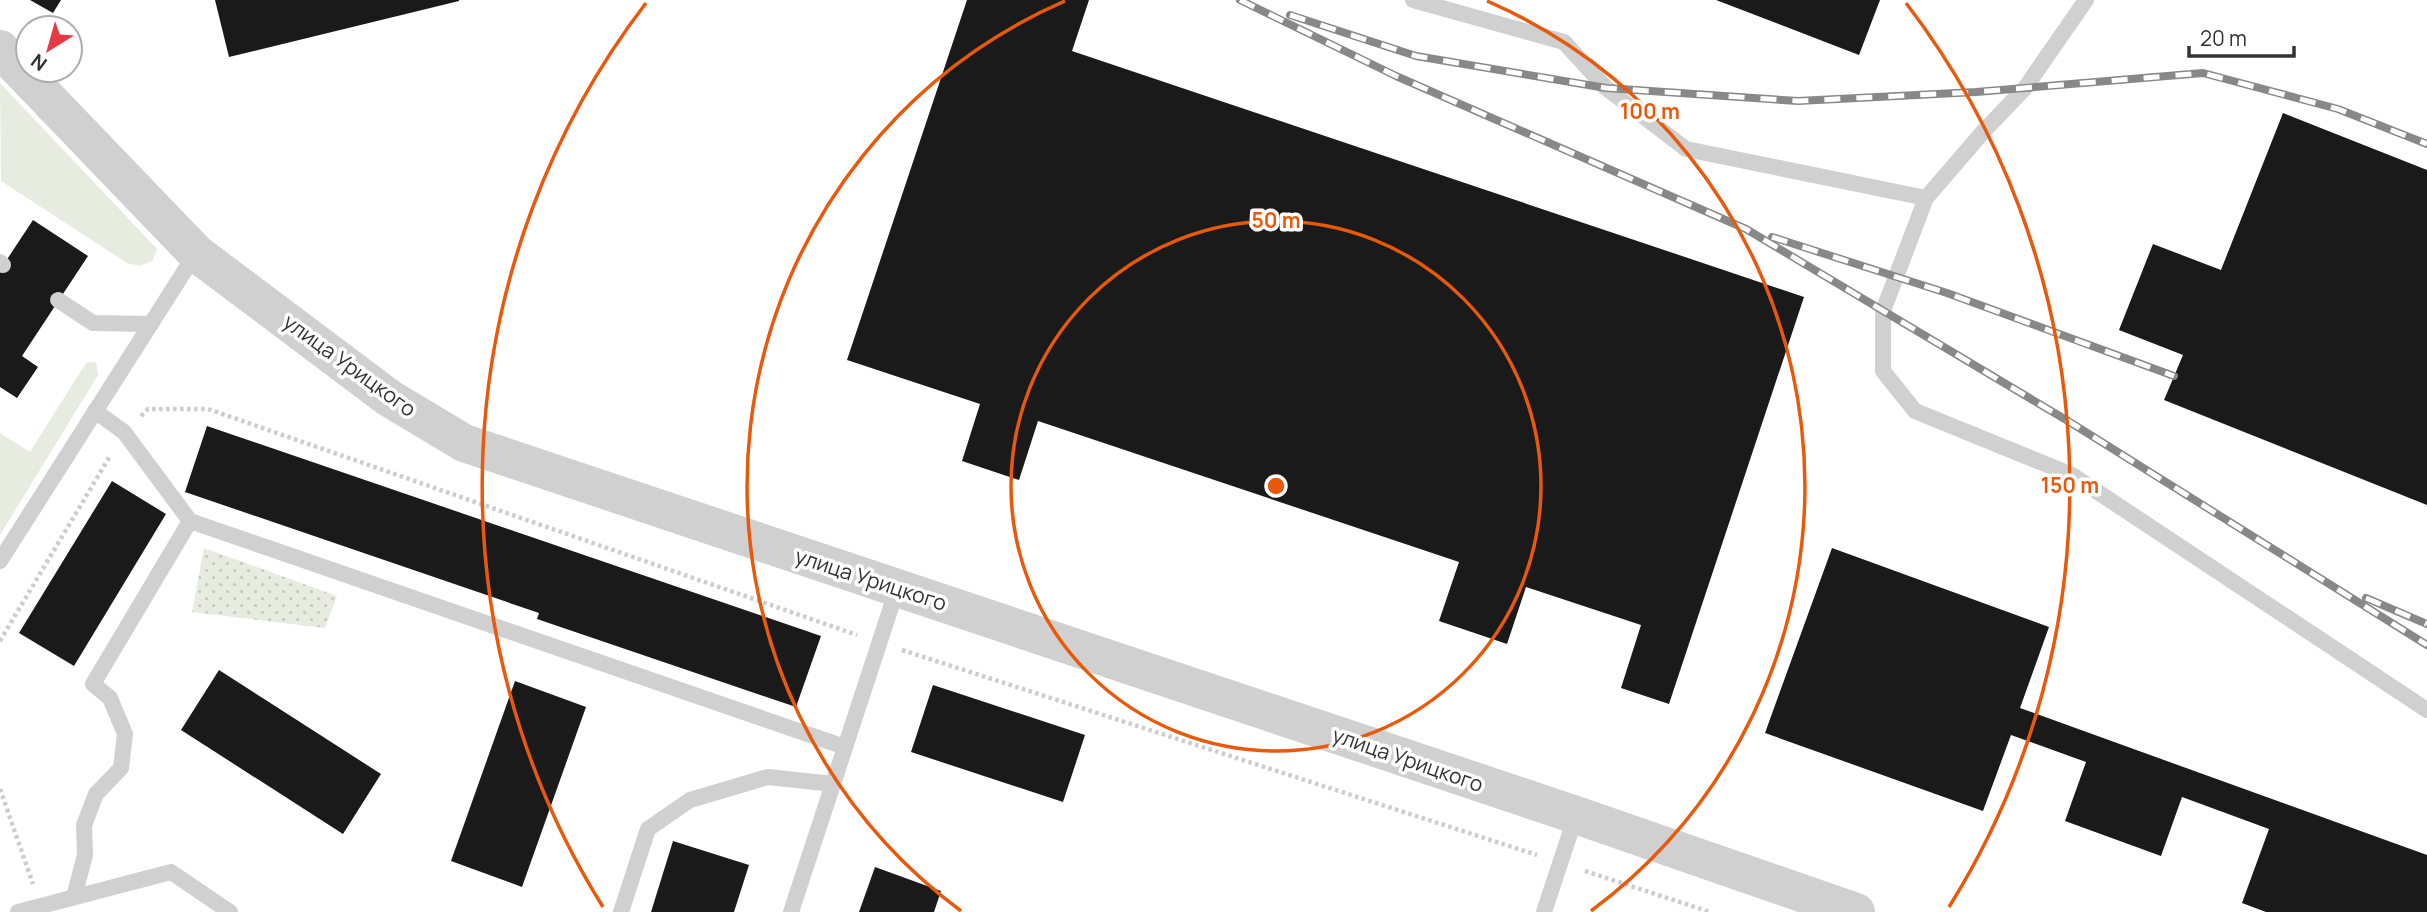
<svg xmlns="http://www.w3.org/2000/svg" width="2427" height="912" font-family="Manrope,sans-serif">
  <defs>
    <pattern id="park-dots" width="8" height="8" patternUnits="userSpaceOnUse" patternTransform="scale(1.75)"><rect width="8" height="8" fill="#e6ecdf"/><path d="M2 2h.1M6 6h.1" fill="none" stroke="#c6cbc0" stroke-width="1.8" stroke-linecap="round"/></pattern>
  </defs>
  <rect width="100%" height="100%" fill="#fff"/>
  <g fill="#e6ecdf">
    <polygon points="0,83 157,249 152,261 140,266 127,263 1,181"/>
    <polygon points="96,362 98,375 0,535 0,433 30,452 86,363"/>
  </g>
  <polygon fill="url(#park-dots)" points="204,548 337,596 325,628 192,612"/>
  <g fill="#1a1a1a">
    <polygon points="30,0 61,0 53,13"/>
    <polygon points="215,0 459,0 459,1 229,57"/>
    <polygon points="967,0 1089,0 1072,51 1804,297 1669,704 1621,688 1641,625 1526,587 1507,644 1439,621 1459,562 1038,421 1019,480 962,461 980,404 847,360"/>
    <polygon points="1716,0 1880,0 1859,55"/>
    <polygon points="2283,113 2427,170 2427,505 2164,400 2183,355 2119,330 2153,244 2221,270"/>
    <polygon points="33,220 88,256 22,356 38,367 17,398 0,387 0,270"/>
    <polygon points="207,426 821,636 796,707 537,619 539,613 185,492"/>
    <polygon points="112,481 166,514 74,666 19,633"/>
    <polygon points="1832,548 2049,627 2020,708 2427,855 2427,912 2266,912 2242,903 2269,829 2182,797 2161,856 2065,821 2086,762 2011,735 1983,811 1765,733"/>
    <polygon points="219,670 381,774 343,834 181,730"/>
    <polygon points="515,681 586,707 522,887 451,861"/>
    <polygon points="933,685 1085,735 1063,802 911,752"/>
    <polygon points="673,841 749,865 734,912 651,912"/>
    <polygon points="875,867 941,891 934,912 859,912"/>
  </g>
  <g fill="none" stroke-linecap="round" stroke-linejoin="round">
    <g stroke="#cdcdcd" stroke-width="4.5" stroke-dasharray="3.5 3.5" stroke-linecap="butt">
      <polyline points="141,416 148,409 208,409 857,635"/>
      <polyline points="0,641 110,456"/>
      <polyline points="902,650 1537,855"/>
      <polyline points="0,789 33,884"/>
      <polyline points="1585,871 1710,912"/>
    </g>
    <g stroke="#d0d0d0" stroke-width="16">
      <polyline points="1413,0 1564,42 1606,88 1686,149 1926,198"/>
      <polyline points="2086,0 2025,88 1982,133 1926,198 1883,311 1883,371 1915,411 2072,475 2427,710"/>
      <polyline points="0,262 3,265"/>
      <polyline points="58,300 93,323 151,324"/>
      <polyline points="95,411 124,432 190,521 845,747"/>
      <polyline points="0,561 196,253"/>
      <polyline points="74,897 85,855 84,825 96,794 121,768 125,734 110,698 93,684 190,521"/>
      <polyline points="18,912 171,872 230,912"/>
      <polyline points="621,912 648,829 690,800 768,777 833,784"/>
      <polyline points="791,912 897,589"/>
      <polyline points="1544,912 1576,815"/>
    </g>
    <polyline stroke="#d0d0d0" stroke-width="38" points="0,49 196,253 389,398 464,443 1576,815 1856,912"/>
    <defs>
      <g id="rail">
        <polyline points="1240,0 1396,76 1746,229 2068,421 2427,645"/>
        <polyline points="1290,15 1416,56 1606,88 1798,101 1976,92 2203,73 2338,109 2427,144"/>
        <polyline points="1772,237 1947,293 2174,376"/>
        <polyline points="2366,598 2427,624"/>
      </g>
    </defs>
    <use href="#rail" stroke="#888" stroke-width="8"/>
    <use href="#rail" stroke="#fff" stroke-width="5" stroke-dasharray="16" stroke-linecap="butt"/>
  </g>
  <g fill="none" stroke="#e8590c" stroke-width="3.5">
    <circle cx="1276" cy="486" r="265"/>
    <path d="M961 911A529 529 0 0 1 1065 1M1487 1A529 529 0 0 1 1591 911"/>
    <path d="M603 907A794 794 0 0 1 646 3M1906 3A794 794 0 0 1 1949 907"/>
  </g>
  <g text-anchor="middle" dominant-baseline="central" stroke-width="7" stroke-linejoin="round" paint-order="stroke">
    <g font-size="21" fill="#333" stroke="#fff">
      <text transform="translate(350 365) rotate(36)">улица Урицкого</text>
      <text transform="translate(871 579) rotate(18)">улица Урицкого</text>
      <text transform="translate(1408 759) rotate(19)">улица Урицкого</text>
    </g>
  </g>
  <circle cx="1276" cy="486" r="10" fill="#e8590c" stroke="#fff" stroke-width="3.5"/>
  <g font-size="21" text-anchor="middle" font-weight="bold" fill="#e8590c" stroke="#fff" stroke-width="7" stroke-linejoin="round" paint-order="stroke">
    <text x="1650" y="119">100 m</text>
    <text x="1276" y="228">50 m</text>
    <text x="2070" y="493">150 m</text>
  </g>
  <g transform="translate(49 49) rotate(217)"><circle r="33" fill="#ffffff" stroke="#adadad" stroke-width="2"/>
  <path d="M0-5L12 26L0 18L-12 26Z" fill="#e63946"/>
  <text y="-10" font-size="19" font-weight="bold" text-anchor="middle" fill="#333333">N</text>
  </g>
  <path d="M2189 46v10h105v-10" fill="none" stroke="#333333" stroke-width="3.5"/>
  <text x="2200" y="46" font-size="21" fill="#333333" stroke="#ffffff" stroke-width="5" paint-order="stroke">20 m</text>
</svg>
